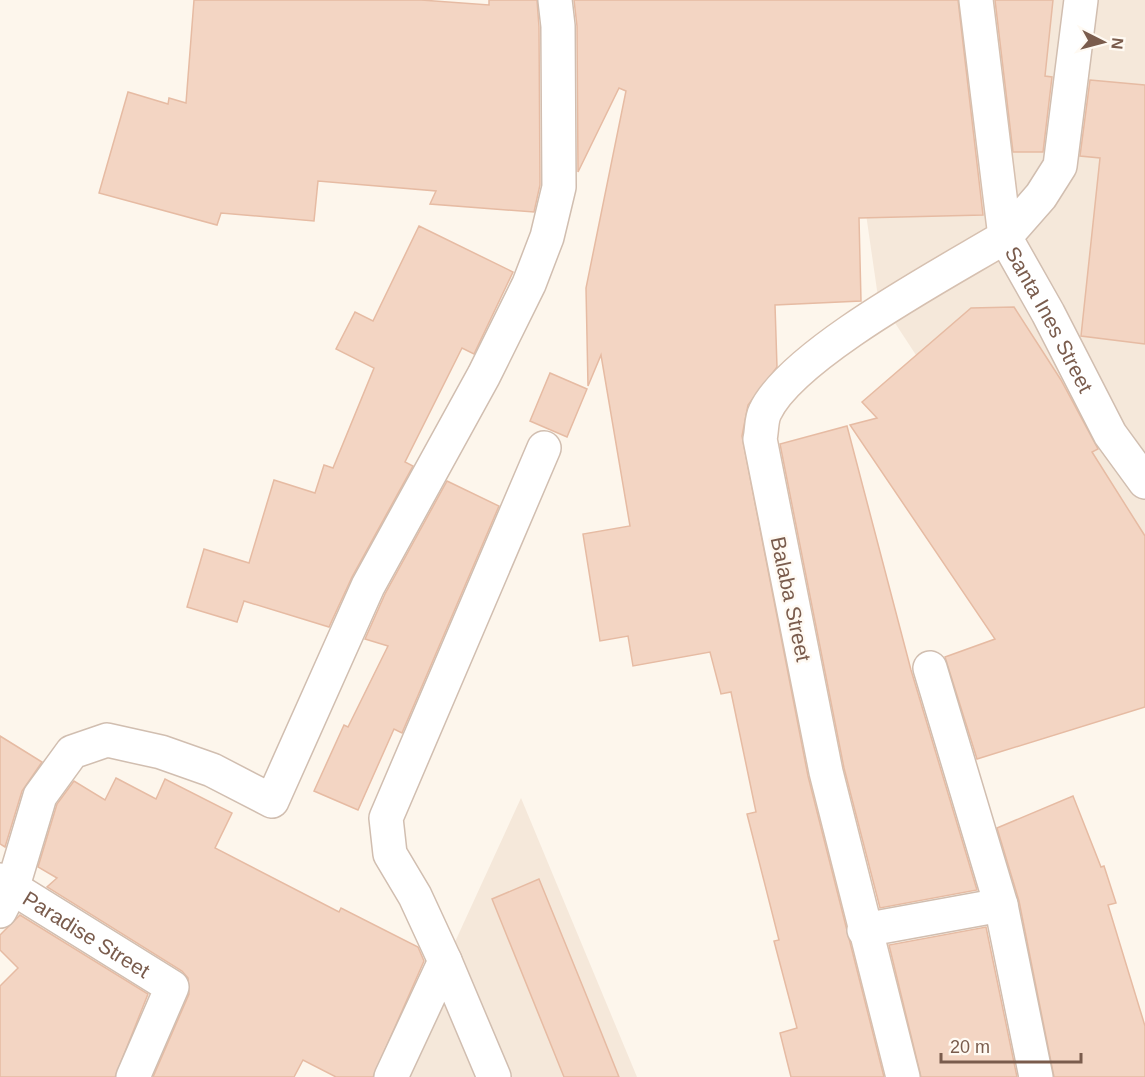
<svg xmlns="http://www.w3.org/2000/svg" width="1145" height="1077" font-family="Arial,sans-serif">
  <rect width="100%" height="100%" fill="#fdf6ec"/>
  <g fill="#f5e8da">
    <polygon points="835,0 1145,0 1145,705 878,297"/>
    <polygon points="521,798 637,1077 393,1077"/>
  </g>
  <g fill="#f3d5c3" stroke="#e6bba3" stroke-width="1.5">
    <polygon points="194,0 421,0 489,5 489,0 537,0 539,27 540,185 534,212 430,204 436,191 318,181 314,221 221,213 217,225 99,193 128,92 168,104 169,98 186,103"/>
    <polygon points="574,0 958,0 983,215 859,218 861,301 775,305 777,367 748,405 742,436 808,776 884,1077 791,1077 780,1033 797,1028 774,941 779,940 747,814 756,812 731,692 721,694 710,652 633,666 628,636 600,641 583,534 630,526 601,355 588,386 586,288 626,91 619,88 578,172 577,26"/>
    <polygon points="995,0 1053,0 1045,76 1052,77 1043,152 1013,152"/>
    <polygon points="1090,80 1145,85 1145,344 1081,336 1100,158 1080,156"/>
    <polygon points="419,226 513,272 474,354 462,348 405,462 413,466 352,577 329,627 244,601 237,622 187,607 204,549 249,563 274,480 315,493 324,465 333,468 374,368 336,349 355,312 373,321"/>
    <polygon points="1014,307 1061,380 1098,449 1092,452 1145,536 1145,707 977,759 945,657 995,639 850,425 877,418 862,402 971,308"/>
    <polygon points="550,373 587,389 567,437 530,421"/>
    <polygon points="847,426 911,670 977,890 880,908 844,768 780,444"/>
    <polygon points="447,481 499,506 402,733 394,729 358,810 314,791 344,725 348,727 388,646 365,639 385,594"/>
    <polygon points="0,736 42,762 22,791 5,847 0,844"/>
    <polygon points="116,778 156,799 165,779 232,813 215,848 339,912 341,908 418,947 424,961 373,1077 336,1077 303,1060 294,1077 153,1077 189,994 188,978 182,971 47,887 57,878 38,867 57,804 74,781 105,800"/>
    <polygon points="1073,796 1101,867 1104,866 1116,903 1108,905 1145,1026 1145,1077 1054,1077 1019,901 997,828"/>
    <polygon points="539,879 587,997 619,1077 564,1077 492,899"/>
    <polygon points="20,915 148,994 115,1077 0,1077 0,986 18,968 0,950 0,935"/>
    <polygon points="986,927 1017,1077 921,1077 889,945"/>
  </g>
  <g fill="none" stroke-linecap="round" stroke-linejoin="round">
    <defs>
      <g id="street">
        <path id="s1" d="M 1081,0 L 1060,166 L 1041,196 L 1005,237 L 1048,313 L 1110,434 L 1145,482"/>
        <polyline points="930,668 1001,905 1036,1077"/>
        <path id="s2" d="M 0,880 L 172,987 L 133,1077"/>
        <polyline points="0,911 13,886 40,796 72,752 107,740 161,752 212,770 272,801 368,586 484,375 529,284 547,237 559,187 558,26 555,0"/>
        <polyline points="864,930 1001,905"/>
        <polyline points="445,961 415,896 390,854 386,818 544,448"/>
        <polyline points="391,1077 445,961 494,1077"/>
      </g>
      <path id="secondary" d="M 903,1077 L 826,772 L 760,439 C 762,431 761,420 765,412 C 792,354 947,272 1005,237 L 976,0"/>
    </defs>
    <use href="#street" stroke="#d1beb0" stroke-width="36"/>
    <use href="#secondary" stroke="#d6c0b0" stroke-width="36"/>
    <use href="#street" stroke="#fff" stroke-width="33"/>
    <use href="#secondary" stroke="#fff" stroke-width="33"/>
  </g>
  <g text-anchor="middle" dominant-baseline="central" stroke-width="5" stroke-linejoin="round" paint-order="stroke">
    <g font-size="21" fill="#7a5c4d" stroke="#fffaf3">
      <text stroke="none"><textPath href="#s1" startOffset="351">Santa Ines Street</textPath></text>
      <text transform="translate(791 599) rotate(78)">Balaba Street</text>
      <text stroke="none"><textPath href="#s2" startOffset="102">Paradise Street</textPath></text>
    </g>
  </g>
  <g transform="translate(1103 42) rotate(96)" stroke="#fffaf3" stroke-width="4.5" paint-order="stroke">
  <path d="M0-4.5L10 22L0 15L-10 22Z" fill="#7a5c4d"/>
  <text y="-9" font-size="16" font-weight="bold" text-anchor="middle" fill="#7a5c4d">N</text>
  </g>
  <path d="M941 1053v9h140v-9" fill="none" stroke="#7a5c4d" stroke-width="3"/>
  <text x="950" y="1053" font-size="18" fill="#7a5c4d" stroke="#fffaf3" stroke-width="4.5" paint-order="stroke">20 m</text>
</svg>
